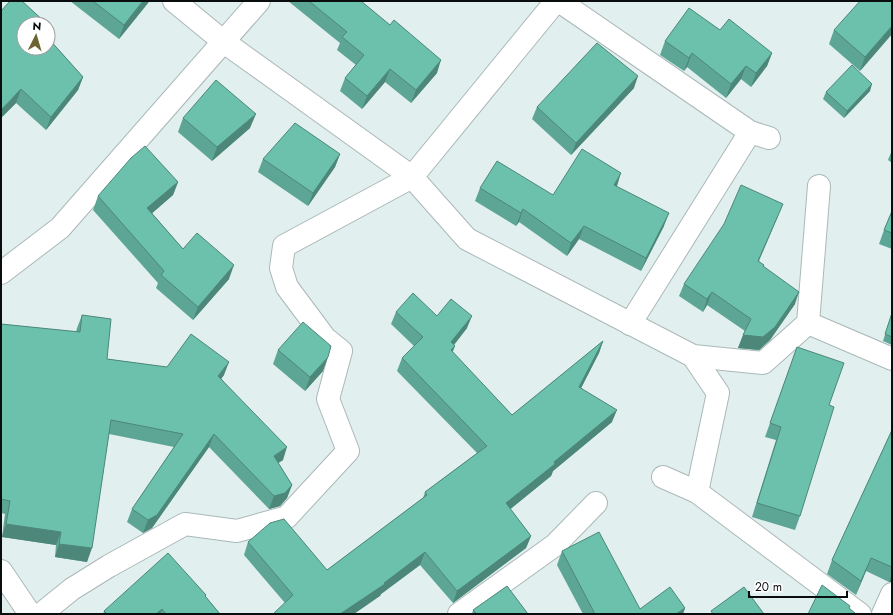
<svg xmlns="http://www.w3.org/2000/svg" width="893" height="615" font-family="Jost,sans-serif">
  <rect width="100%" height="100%" fill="#e1efef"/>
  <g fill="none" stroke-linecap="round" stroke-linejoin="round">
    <defs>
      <g id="minor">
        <polyline points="174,1 224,42 412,177 556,1"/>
        <polyline points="559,1 750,132 769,138"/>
        <polyline points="1,273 60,228 259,1"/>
        <polyline points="808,323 892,359"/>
        <polyline points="630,324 750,132"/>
        <polyline points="693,356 718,393 697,492"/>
        <polyline points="663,477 697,492 860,614"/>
        <polyline points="1,571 30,614"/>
        <polyline points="41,614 72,589 109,566 185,524 237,531 287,517 348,451 328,399 341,351 325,338 287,287 281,268 284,246 412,177 467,239 693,356 763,363 808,323 819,186"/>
        <polyline points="459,614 555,545 596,503"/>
        <polyline points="883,614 892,594"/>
      </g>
    </defs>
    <use href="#minor" stroke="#abb8b8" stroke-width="24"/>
    <use href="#minor" stroke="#fff" stroke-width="22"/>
  </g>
  <g fill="#5da695">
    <polygon points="70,1 149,1 148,3 119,39"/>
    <polygon points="288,1 361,1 437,73 411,103 385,82 362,109 340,91 345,78 356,65 337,50 340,43"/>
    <polygon points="892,3 892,34 860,71 829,44 834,30"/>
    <polygon points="720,30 772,53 767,66 751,87 741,79 726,98 687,67 684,71 660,55 665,41"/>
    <polygon points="50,40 83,77 78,90 46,130 16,103 1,118"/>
    <polygon points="634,88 571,155 532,119 537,107"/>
    <polygon points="870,91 844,118 823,99 826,92"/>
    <polygon points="183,118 250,128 212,161 178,132"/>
    <polygon points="892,150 892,163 888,160"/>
    <polygon points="340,154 335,167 308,206 258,172 263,159"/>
    <polygon points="178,182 173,195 152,213 183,249 229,279 193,320 156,288 158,283 93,210 98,196"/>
    <polygon points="616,187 664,226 641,271 579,239 567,256 519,222 516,226 475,201 480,188 553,195"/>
    <polygon points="892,211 892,249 879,244 884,230"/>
    <polygon points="778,216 759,261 795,304 770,340 759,350 738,348 745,331 707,305 703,312 679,296 684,284"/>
    <polygon points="396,312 437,316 467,328 454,345 452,352 512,415 603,341 599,353 581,388 612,422 553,471 551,476 510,509 531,536 526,548 453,603 420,565 381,594 380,596 285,603 244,555 248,542 327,570 423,498 425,492 477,453 397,371 402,358 414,346 391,324"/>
    <polygon points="892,312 892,345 883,341"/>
    <polygon points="82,315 107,359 224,375 221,378 283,460 278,463 292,485 287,498 280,506 269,509 209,447 152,528 143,533 127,522 132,509 174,447 109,434 87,562 55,557 56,545 2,537 5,514 1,513 1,324 76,332 77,328"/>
    <polygon points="797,347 829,405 800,516 795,530 752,517 776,440 765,437"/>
    <polygon points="278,350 323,371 305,391 273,364"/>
    <polygon points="892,430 892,580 891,582 889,582 866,571 856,595 827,574 832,560"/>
    <polygon points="562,551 640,609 685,608 683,614 583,614 557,565"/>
    <polygon points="206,597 220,614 103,614 104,611"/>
    <polygon points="473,610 528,614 472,614"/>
  </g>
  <g fill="#4c8779">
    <polygon points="143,1 149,1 148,3 119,39 124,25"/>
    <polygon points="892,26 892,34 860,71 865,57"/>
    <polygon points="54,30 49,43 48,44 48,35"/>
    <polygon points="692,53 687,67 684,71 689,58"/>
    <polygon points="772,53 767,66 751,87 756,73"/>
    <polygon points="441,60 437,73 411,103 416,90"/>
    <polygon points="746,66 741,79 726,98 731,84"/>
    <polygon points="390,69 385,82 362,109 367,96"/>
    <polygon points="638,76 634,88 571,155 576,143"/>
    <polygon points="83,77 78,90 46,130 51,117"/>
    <polygon points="872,84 870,91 844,118 847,111"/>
    <polygon points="21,89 16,103 1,118 1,110"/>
    <polygon points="256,114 250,128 212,161 217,147"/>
    <polygon points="340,154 335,167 308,206 313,193"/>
    <polygon points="621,173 617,186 609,198 614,185"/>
    <polygon points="178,182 173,195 142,222 147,208"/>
    <polygon points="783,204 778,216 753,273 758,261"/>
    <polygon points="523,209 519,222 516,226 521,213"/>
    <polygon points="669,213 664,226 641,271 646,258"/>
    <polygon points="584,226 579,239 567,256 571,243"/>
    <polygon points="234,265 229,279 193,320 198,307"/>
    <polygon points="712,292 707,305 703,312 707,299"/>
    <polygon points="799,292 795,304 770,340 759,350 738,348 743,335"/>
    <polygon points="472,316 467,328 446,355 451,342"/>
    <polygon points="603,341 599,353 575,400 579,387"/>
    <polygon points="455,346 450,359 451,350"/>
    <polygon points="328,357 323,371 305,391 310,377"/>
    <polygon points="229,362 224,375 214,389 218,376"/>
    <polygon points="617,410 612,422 553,471 551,476 502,516 506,503 554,462"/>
    <polygon points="214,434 209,447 152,528 143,533 148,520"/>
    <polygon points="287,447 283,460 269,469 274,456"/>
    <polygon points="292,485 287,498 280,506 269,509 274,496"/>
    <polygon points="6,524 61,532 56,545 2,537"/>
    <polygon points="531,536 526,548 453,603 457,591"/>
    <polygon points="59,544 92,548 87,562 55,557"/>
    <polygon points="425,552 420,565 381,594 380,596 354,614 340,614 384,583"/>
    <polygon points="871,558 866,571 856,595 861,581"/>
    <polygon points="892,574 892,580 891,582 889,582"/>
    <polygon points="685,608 683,614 676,614"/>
    <polygon points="162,609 160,614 156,614"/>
  </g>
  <g fill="#6cc1ad" stroke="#4c8779">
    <polygon points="10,1 22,1 47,24 24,24 24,48 48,48 48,38 83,77 51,117 21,89 1,110 1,11"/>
    <polygon points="93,1 143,1 124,25"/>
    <polygon points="309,1 361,1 390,25 394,20 441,60 416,90 390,69 367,96 345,78 364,55 342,37 347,32"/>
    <polygon points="860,1 890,1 892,3 892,26 865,57 834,30"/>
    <polygon points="689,8 720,30 729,19 772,53 756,73 746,66 731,84 692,53 689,58 665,41"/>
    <polygon points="48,25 54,30 48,35"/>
    <polygon points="597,43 638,76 576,143 537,107"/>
    <polygon points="852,65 872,84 847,111 826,92"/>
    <polygon points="216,80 256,114 217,147 183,118"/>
    <polygon points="295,123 340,154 313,193 263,159"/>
    <polygon points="145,146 178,182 147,208 183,249 197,233 234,265 198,307 161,275 164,271 98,196 131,158"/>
    <polygon points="582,149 621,173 614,185 669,213 646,258 584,226 571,243 523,209 521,213 480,188 497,161 553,195"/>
    <polygon points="741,185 783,204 758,261 764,265 763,266 799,292 775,327 763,337 743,335 751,319 712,292 707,299 684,284 724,224"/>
    <polygon points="892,211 892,233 884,230"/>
    <polygon points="413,293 437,316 451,299 472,316 451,342 455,346 451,350 512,415 603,341 579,387 617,410 554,462 555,464 506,503 531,536 457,591 425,552 384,583 385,584 340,614 273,614 293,595 248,542 270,523 284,519 327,570 427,495 425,492 487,446 402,358 423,337 396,312"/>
    <polygon points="892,313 892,337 885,334"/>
    <polygon points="82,315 111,319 107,359 167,367 191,334 229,362 218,376 287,447 274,456 292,485 285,493 274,496 214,434 157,515 148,520 132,509 183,434 111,420 92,548 59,544 61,532 6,524 10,501 1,499 1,324 80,332"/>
    <polygon points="303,322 331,346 328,357 310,377 278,350"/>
    <polygon points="797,347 844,363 829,405 834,407 800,516 757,503 781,427 770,423"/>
    <polygon points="892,430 892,567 871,558 861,581 832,560"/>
    <polygon points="599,532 640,609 670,587 685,608 676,614 595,614 562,551"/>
    <polygon points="168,553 206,595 205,596 220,614 166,614 162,609 156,614 107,614 104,611"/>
    <polygon points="822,585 850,606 849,608 856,614 808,614"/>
    <polygon points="507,586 528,614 475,614 476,613 473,610"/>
    <polygon points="744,587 764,614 713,614 711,611"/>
  </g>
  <rect width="893" height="615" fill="none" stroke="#090d0d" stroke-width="4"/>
  <g transform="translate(36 36) rotate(5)"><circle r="19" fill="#ffffff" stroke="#9d9e9e"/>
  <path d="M0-3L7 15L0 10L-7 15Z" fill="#6b6532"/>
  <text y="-6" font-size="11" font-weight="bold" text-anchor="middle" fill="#090d0d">N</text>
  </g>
  <path d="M749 591v6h98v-6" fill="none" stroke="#090d0d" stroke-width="2"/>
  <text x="755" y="591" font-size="12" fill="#090d0d" stroke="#ffffff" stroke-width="3" paint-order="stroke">20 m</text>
</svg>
